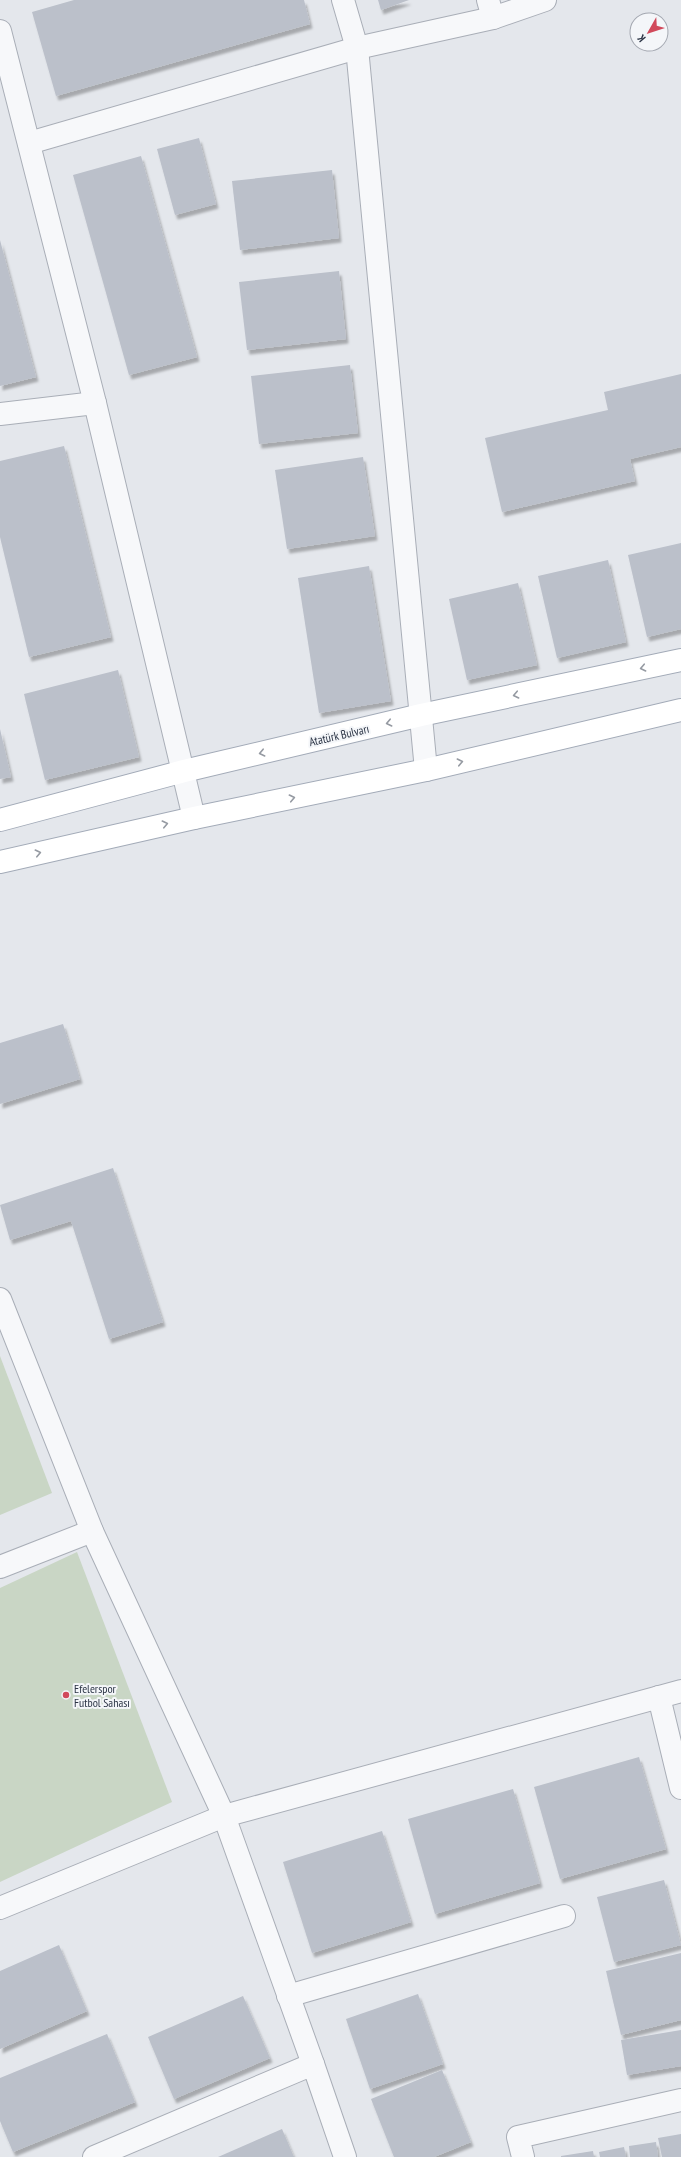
<svg xmlns="http://www.w3.org/2000/svg" width="681" height="2157" font-family="'PT Sans Narrow',sans-serif">
  <defs>
    <filter id="shadow"><feDropShadow dx="2.5" dy="4.5" stdDeviation="1" flood-color="#0004"/></filter>
  </defs>
  <rect width="100%" height="100%" fill="#e4e7ec"/>
  <g fill="#c9d6c5">
    <polygon points="0,1356 52,1493 0,1515"/>
    <polygon points="77,1552 172,1802 0,1882 0,1588"/>
  </g>
  <g fill="#bbc0ca" filter="url(#shadow)">
    <polygon points="74,0 304,0 310,24 56,96 32,12"/>
    <polygon points="378,0 409,0 381,10"/>
    <polygon points="199,138 216,204 175,215 157,149"/>
    <polygon points="141,156 197,357 129,375 73,175"/>
    <polygon points="332,170 339,238 240,250 232,181"/>
    <polygon points="0,240 36,377 0,386"/>
    <polygon points="339,271 346,339 247,350 239,282"/>
    <polygon points="350,365 358,433 259,444 251,376"/>
    <polygon points="681,374 681,447 630,459 635,481 502,512 485,438 608,410 604,392"/>
    <polygon points="64,446 111,637 29,657 0,537 0,461"/>
    <polygon points="363,457 375,536 287,549 275,470"/>
    <polygon points="681,543 681,629 647,637 628,555"/>
    <polygon points="608,560 626,642 557,658 538,576"/>
    <polygon points="369,566 391,701 319,713 298,578"/>
    <polygon points="518,583 537,665 467,680 449,599"/>
    <polygon points="118,670 139,757 45,780 24,694"/>
    <polygon points="0,729 11,777 0,779"/>
    <polygon points="63,1024 80,1079 0,1104 0,1043"/>
    <polygon points="113,1168 163,1322 109,1339 71,1221 10,1240 0,1205"/>
    <polygon points="639,1757 666,1849 560,1879 534,1787"/>
    <polygon points="513,1789 540,1883 435,1914 408,1819"/>
    <polygon points="382,1831 411,1922 312,1953 283,1862"/>
    <polygon points="664,1880 681,1945 614,1962 597,1897"/>
    <polygon points="59,1945 87,2011 0,2049 0,1971"/>
    <polygon points="681,1953 681,2020 621,2035 606,1971"/>
    <polygon points="418,1994 443,2064 370,2089 346,2019"/>
    <polygon points="243,1996 270,2058 174,2099 148,2037"/>
    <polygon points="681,2030 681,2066 627,2075 621,2040"/>
    <polygon points="107,2034 135,2102 13,2152 0,2121 0,2078"/>
    <polygon points="442,2070 471,2142 434,2157 394,2157 371,2099"/>
    <polygon points="282,2129 294,2157 218,2157"/>
    <polygon points="681,2134 681,2157 662,2157 658,2138"/>
    <polygon points="656,2142 658,2157 630,2157 629,2146"/>
    <polygon points="624,2147 626,2157 600,2157 599,2152"/>
    <polygon points="593,2151 594,2157 561,2157 561,2156"/>
  </g>
  <g fill="none" stroke-linecap="round" stroke-linejoin="round">
    <defs>
      <g id="minor">
        <polyline points="343,0 357,48 426,770"/>
        <polyline points="488,0 493,18"/>
        <polyline points="0,31 95,403 194,818"/>
        <polyline points="29,143 357,48 493,18 545,0"/>
        <polyline points="0,414 95,403"/>
        <polyline points="0,1299 92,1531 224,1816 313,2064"/>
        <polyline points="0,1567 92,1531"/>
        <polyline points="659,1697 681,1788"/>
        <polyline points="0,1908 224,1816 681,1691"/>
        <polyline points="288,1996 564,1916"/>
        <polyline points="94,2157 313,2064 345,2157"/>
        <polyline points="523,2157 518,2137 681,2100"/>
      </g>
      <g id="major">
        <polyline points="0,820 184,771 421,715 681,660"/>
        <polyline points="0,862 194,818 426,770 681,710"/>
      </g>
    </defs>
    <use href="#minor" stroke="#a9aeb7" stroke-width="24"/>
    <use href="#major" stroke="#a3abb8" stroke-width="24"/>
    <use href="#minor" stroke="#f7f8fa" stroke-width="22"/>
    <use href="#major" stroke="#fff" stroke-width="22"/>
  </g>
  <defs><path id="oneway-chevron" d="M-2-3.5L2.5 0L-2 3.5" fill="none" stroke-width="1.6" stroke-linecap="round" stroke-linejoin="round"/></defs>
  <g stroke="#959aa2">
    <use href="#oneway-chevron" transform="translate(643 668) rotate(168)"/>
    <use href="#oneway-chevron" transform="translate(516 695) rotate(168)"/>
    <use href="#oneway-chevron" transform="translate(389 723) rotate(167)"/>
    <use href="#oneway-chevron" transform="translate(262 753) rotate(167)"/>
    <use href="#oneway-chevron" transform="translate(460 762) rotate(-13)"/>
    <use href="#oneway-chevron" transform="translate(292 798) rotate(-12)"/>
    <use href="#oneway-chevron" transform="translate(165 824) rotate(-13)"/>
    <use href="#oneway-chevron" transform="translate(38 853) rotate(-13)"/>
  </g>
  <circle fill="#d1495b" stroke="#f4f6f9" stroke-width="1.5" cx="66" cy="1695" r="4"/>
  <g text-anchor="middle" dominant-baseline="central" stroke-width="4" stroke-linejoin="round" paint-order="stroke">
    <g font-size="12" fill="#2b3445" stroke="#f4f6f9">
      <text transform="translate(339 735) rotate(-13)">Atatürk Bulvarı</text>
    </g>
    <g font-size="12" fill="#2b3445" stroke="#f4f6f9" text-anchor="start">
      <text x="74" y="1688">Efelerspor<tspan x="74" dy="14">Futbol Sahası</tspan></text>
    </g>
  </g>
  <g transform="translate(649 32) rotate(231)"><circle r="19" fill="#f4f6f9" stroke="#a4a8b1"/>
  <path d="M0-3L7 15L0 10L-7 15Z" fill="#d1495b"/>
  <text y="-6" font-size="11" font-weight="bold" text-anchor="middle" fill="#2b3445">K</text>
  </g>
</svg>
